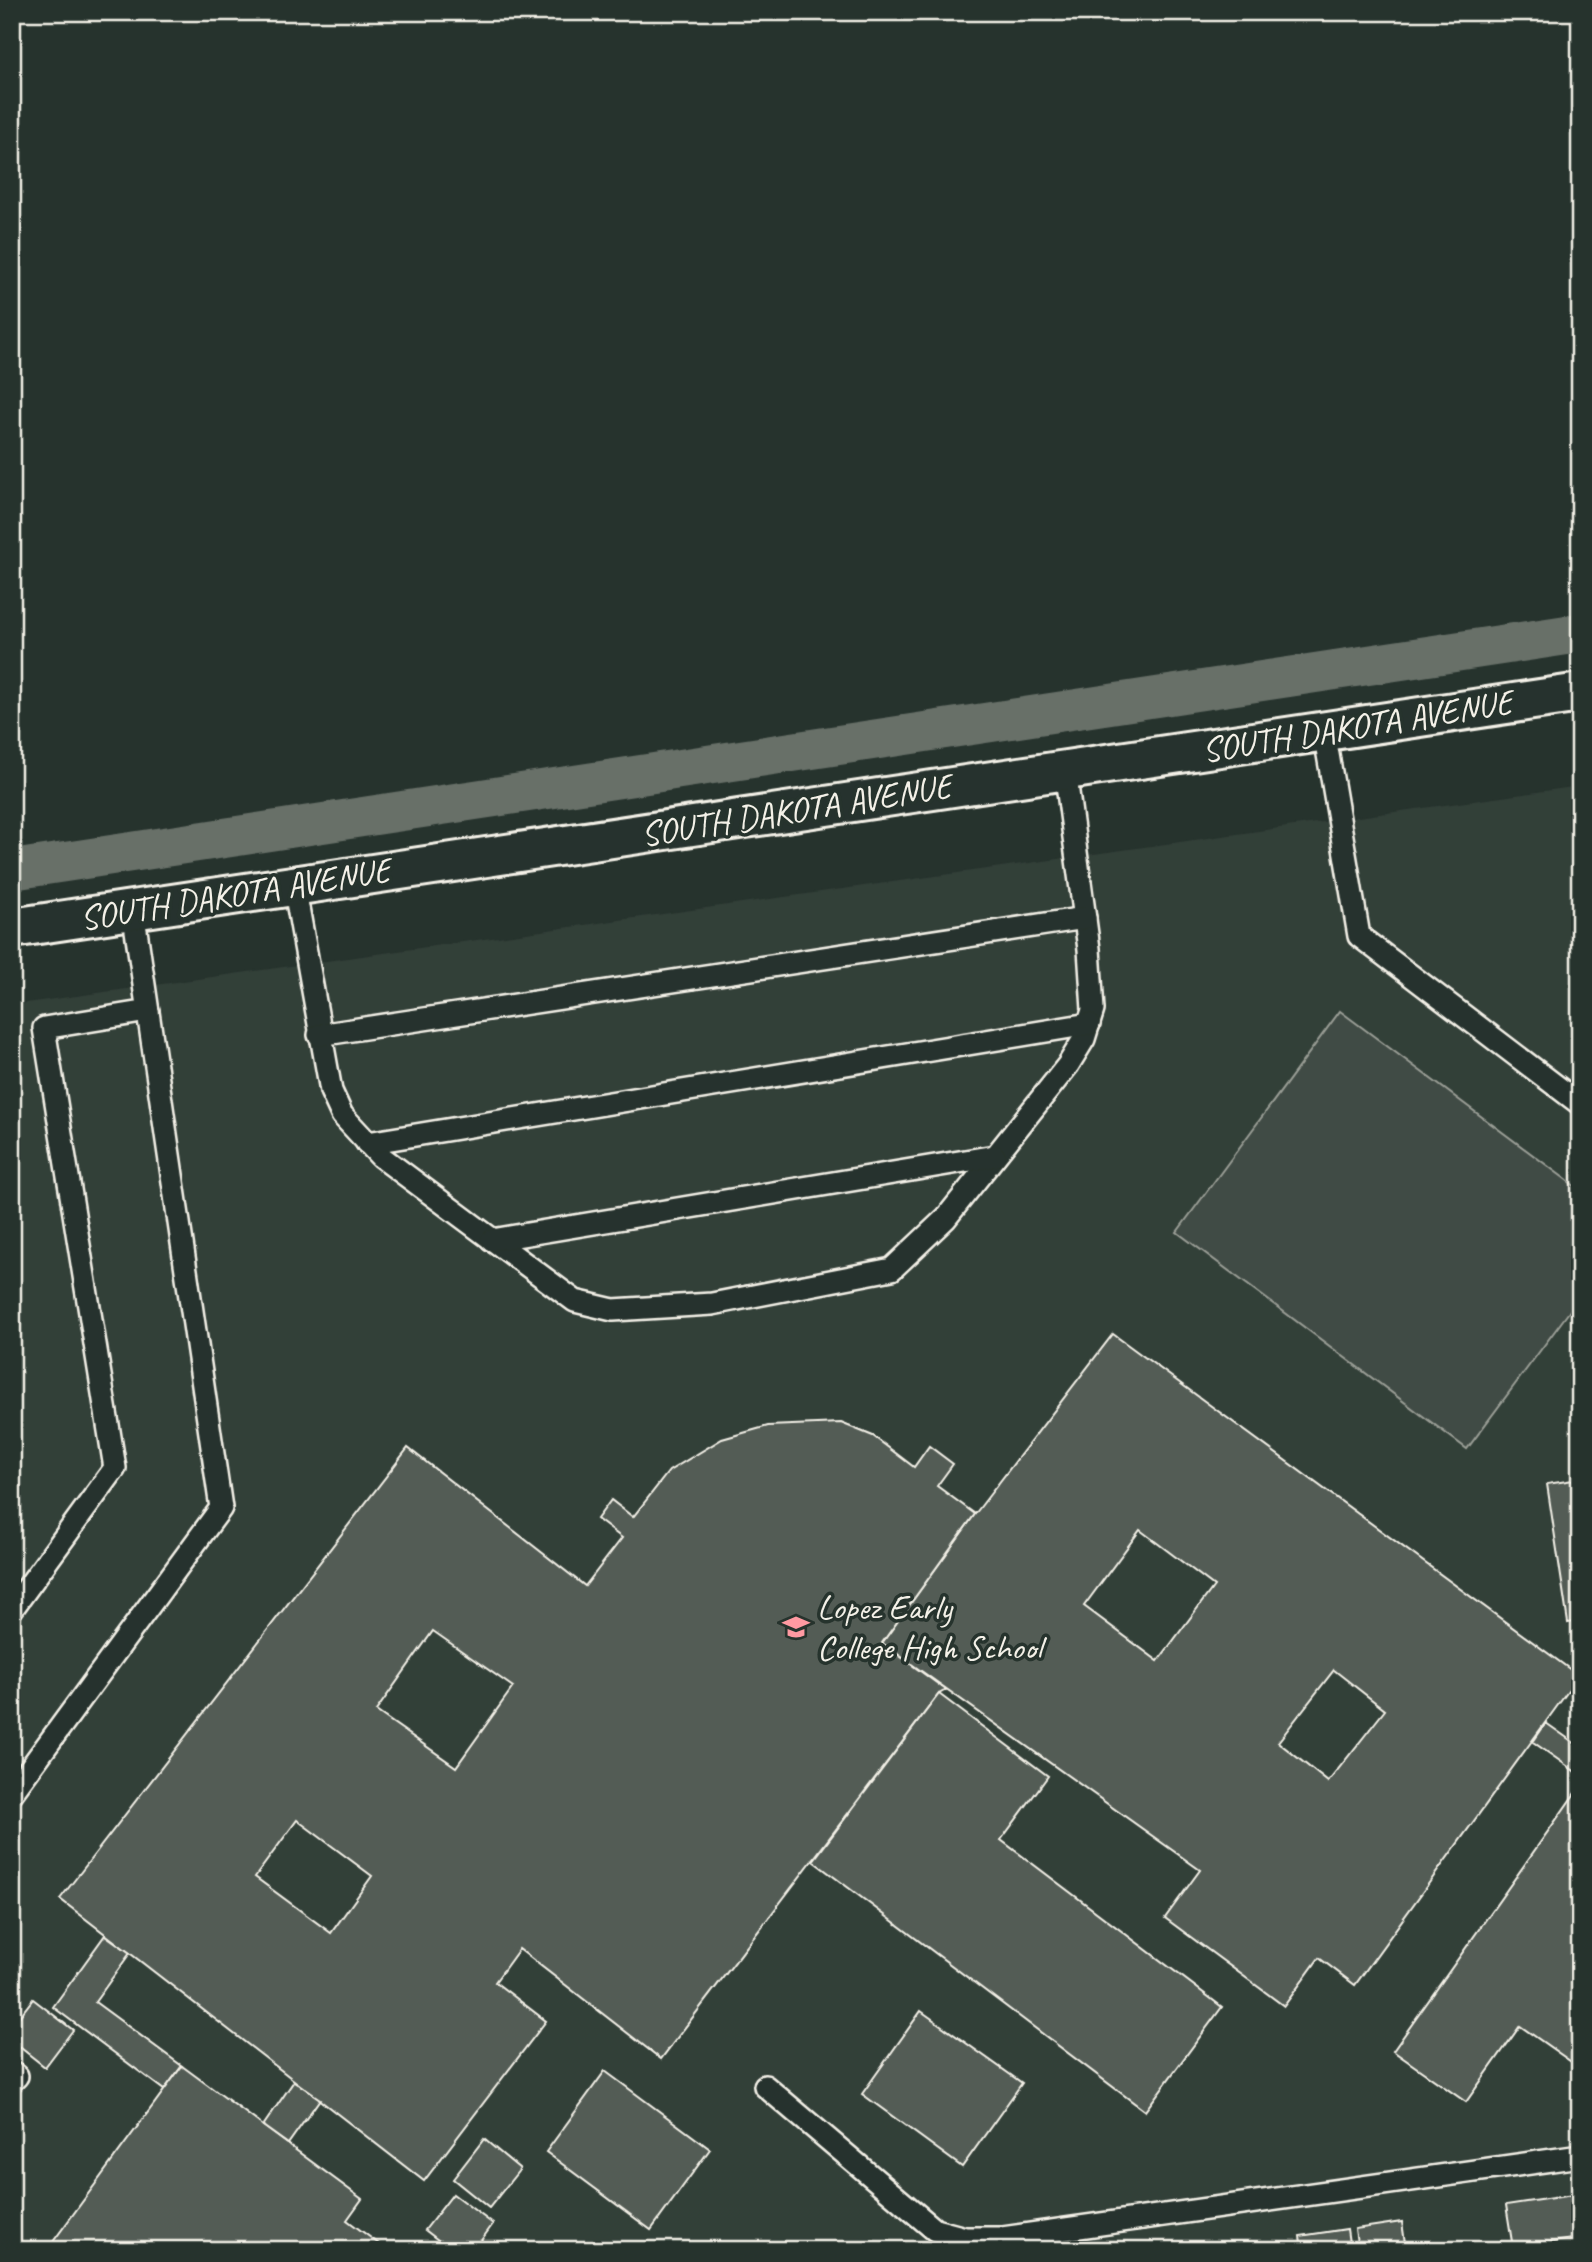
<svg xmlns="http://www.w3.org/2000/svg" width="1592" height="2262" font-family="Caveat,sans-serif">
  <rect width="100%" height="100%" fill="#26332d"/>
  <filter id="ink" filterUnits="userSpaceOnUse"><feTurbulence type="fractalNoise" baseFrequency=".0143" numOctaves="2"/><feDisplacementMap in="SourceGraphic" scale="14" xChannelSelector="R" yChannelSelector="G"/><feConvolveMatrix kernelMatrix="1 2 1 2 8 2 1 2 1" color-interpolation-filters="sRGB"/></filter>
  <g filter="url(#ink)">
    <polygon fill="#333f39" points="1580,786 1580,2250 12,2250 12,1005"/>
    <polygon fill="#414b45" stroke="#9a9e96" stroke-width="2" points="1340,1011 1580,1190 1580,1297 1467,1449 1177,1232"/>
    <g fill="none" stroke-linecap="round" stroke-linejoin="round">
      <polyline stroke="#676f68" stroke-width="40" points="12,870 1580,633"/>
    </g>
    <g fill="#525c55" stroke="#f4f1e8" stroke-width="2" fill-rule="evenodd">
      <path d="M 1113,1334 L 1579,1676 L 1355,1985 L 1319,1958 L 1284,2006 L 1165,1918 L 1200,1870 L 882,1643 L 975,1514 ZM 1140,1530 L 1214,1586 L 1158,1661 L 1084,1606 ZM 1334,1670 L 1385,1710 L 1328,1782 L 1278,1742 Z"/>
      <path d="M 841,1423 L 873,1436 L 914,1467 L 929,1446 L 953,1464 L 937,1486 L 975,1514 L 882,1643 L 946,1690 L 939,1694 L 661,2059 L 519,1949 L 495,1982 L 546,2021 L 424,2181 L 60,1899 L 408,1448 L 585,1586 L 622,1538 L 597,1519 L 611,1500 L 633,1517 L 669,1471 L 722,1439 L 768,1426 ZM 433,1631 L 513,1687 L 456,1767 L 376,1711 ZM 297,1820 L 372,1876 L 331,1933 L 255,1877 Z"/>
      <polygon points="1580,1479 1580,1621 1568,1623 1547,1484"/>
      <polygon points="939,1694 1048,1776 1001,1840 1222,2007 1145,2111 813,1861"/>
      <polygon points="1546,1723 1580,1747 1580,1775 1533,1742"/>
      <polygon points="1580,1786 1580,2068 1520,2026 1466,2102 1393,2051"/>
      <polygon points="105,1935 130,1953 95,2002 182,2066 164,2090 53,2007"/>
      <polygon points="33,1999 73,2030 45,2067 12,2041 12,2026"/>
      <polygon points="921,2011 1022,2083 962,2167 862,2094"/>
      <polygon points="182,2066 362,2199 347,2220 387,2250 47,2250"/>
      <polygon points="605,2071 710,2149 651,2230 546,2152"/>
      <polygon points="294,2081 320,2099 288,2144 263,2126"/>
      <polygon points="484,2139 520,2169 489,2208 453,2179"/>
      <polygon points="453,2194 493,2224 474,2250 451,2250 425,2230"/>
      <polygon points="1580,2194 1580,2238 1513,2248 1506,2205"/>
      <polygon points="1402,2222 1406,2250 1358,2250 1355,2229"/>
      <polygon points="1347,2229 1350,2250 1302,2250 1300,2236"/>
    </g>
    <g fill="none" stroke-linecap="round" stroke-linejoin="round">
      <defs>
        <g id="lane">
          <polyline points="1324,731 1359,936 1580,1104"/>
          <polyline points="294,885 331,1091 342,1115 380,1156 575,1301 613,1310 712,1304 892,1269 946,1218 1068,1065 1084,1039 1093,1010 1089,949 1065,770"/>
          <polyline points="319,1035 1085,918"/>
          <polyline points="367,1143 1089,1024"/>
          <polyline points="492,1240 995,1156"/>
          <polyline points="12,1609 115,1468 44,1028 148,1011"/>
          <polyline points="12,1793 221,1508 133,910"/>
          <polyline points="12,2072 17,2076 12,2081"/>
          <polyline points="765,2086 935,2230 965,2238 1002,2238 1580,2156"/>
        </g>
        <polyline id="secondary" points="12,928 1580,693"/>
      </defs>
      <use href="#lane" stroke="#f4f1e8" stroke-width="26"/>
      <use href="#secondary" stroke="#f4f1e8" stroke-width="44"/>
      <use href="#lane" stroke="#26332d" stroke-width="21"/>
      <use href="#secondary" stroke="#26332d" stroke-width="38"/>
    </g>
  </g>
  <defs>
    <symbol id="school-bare" viewBox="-9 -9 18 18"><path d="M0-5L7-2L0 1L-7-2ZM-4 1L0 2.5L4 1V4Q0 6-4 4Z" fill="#ff9aa2" stroke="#26332d" stroke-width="2.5" paint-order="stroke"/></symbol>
  </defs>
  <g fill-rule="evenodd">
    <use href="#school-bare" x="777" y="1608" width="38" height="38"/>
  </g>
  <g text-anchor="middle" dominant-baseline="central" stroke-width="7" stroke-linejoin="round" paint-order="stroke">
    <g font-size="35" fill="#f4f1e8" stroke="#26332d">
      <text transform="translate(1357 726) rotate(-9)">SOUTH DAKOTA AVENUE</text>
      <text transform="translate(796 810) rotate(-9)">SOUTH DAKOTA AVENUE</text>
      <text transform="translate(235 894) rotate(-9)">SOUTH DAKOTA AVENUE</text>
    </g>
    <g font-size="35" fill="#f4f1e8" stroke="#26332d" text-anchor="start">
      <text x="817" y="1607">Lopez Early<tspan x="817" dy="40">College High School</tspan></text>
    </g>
  </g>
  <rect width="1592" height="2262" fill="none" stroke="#26332d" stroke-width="42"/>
  <rect x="21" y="21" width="1550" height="2220" fill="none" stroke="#f4f1e8" stroke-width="2.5" filter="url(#ink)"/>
</svg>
